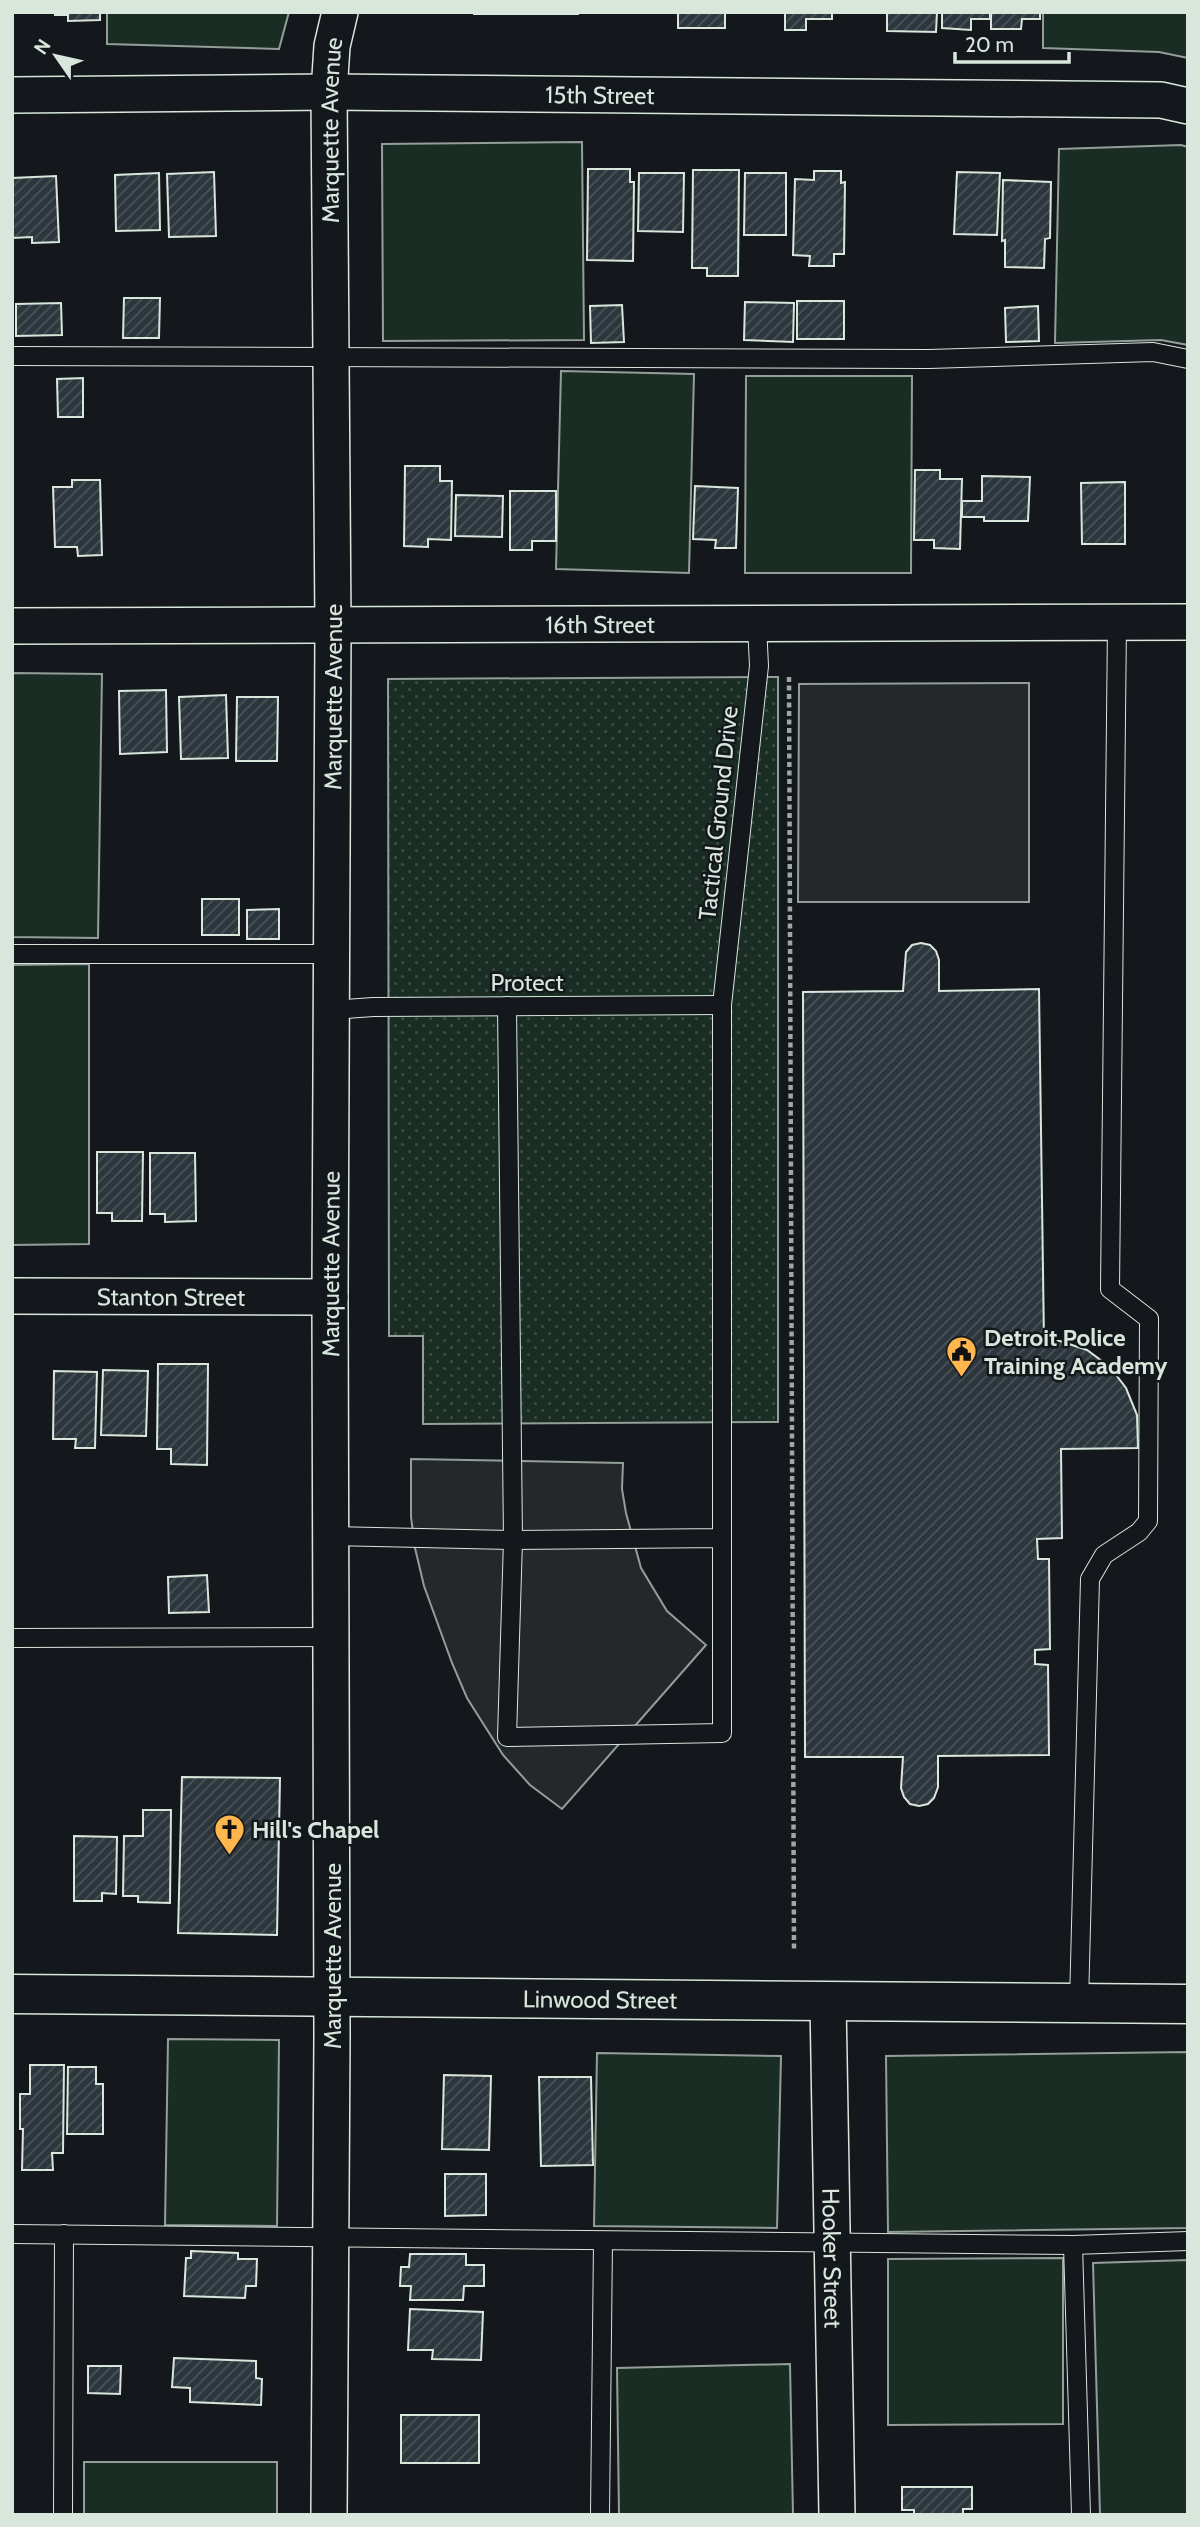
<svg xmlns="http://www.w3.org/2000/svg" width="1200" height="2527" font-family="Cabin,sans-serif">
  <defs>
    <pattern id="park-dots" width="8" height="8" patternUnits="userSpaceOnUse" patternTransform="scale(1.75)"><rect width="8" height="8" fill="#1a2d24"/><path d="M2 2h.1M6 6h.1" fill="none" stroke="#3b4b43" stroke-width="1.8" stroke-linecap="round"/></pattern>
    <pattern id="building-hatch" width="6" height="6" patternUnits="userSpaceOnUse" patternTransform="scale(1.75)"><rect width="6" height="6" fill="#2c363c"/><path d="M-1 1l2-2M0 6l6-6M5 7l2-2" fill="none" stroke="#4a5358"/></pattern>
  </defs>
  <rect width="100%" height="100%" fill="#14181c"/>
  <g fill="#1a2d24" stroke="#939e99" stroke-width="2">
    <polygon points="107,12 289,12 279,49 107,44"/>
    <polygon points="1043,12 1188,12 1188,58 1159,52 1043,48"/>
    <polygon points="582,142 584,340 383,341 382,144"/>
    <polygon points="1181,145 1188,147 1188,345 1161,340 1055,343 1059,149"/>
    <polygon points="561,371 694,374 689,573 556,569"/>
    <polygon points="746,376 912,376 911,573 745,573"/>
    <polygon points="12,673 102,674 98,938 12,937"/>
    <polygon points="89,964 89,1244 12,1245 12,965"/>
    <polygon points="168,2039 279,2040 277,2226 165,2225"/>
    <polygon points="1188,2052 1188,2228 888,2232 886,2056"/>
    <polygon points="597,2053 781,2056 777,2228 594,2226"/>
    <polygon points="1063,2258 1063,2424 888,2425 888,2259"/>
    <polygon points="1188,2260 1188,2515 1100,2515 1093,2263"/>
    <polygon points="790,2364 793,2515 619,2515 617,2368"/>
    <rect x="84" y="2462" width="193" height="53"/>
  </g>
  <polygon fill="url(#park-dots)" stroke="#939e99" stroke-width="2" points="778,677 778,1422 423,1424 423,1336 389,1336 388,679"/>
  <g fill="#24282b" stroke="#939e99" stroke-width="2">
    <polygon points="1029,683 1029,902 798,902 799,684"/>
    <polygon points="411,1459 623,1463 622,1489 626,1513 641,1568 667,1611 706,1645 562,1809 530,1785 503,1755 467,1698 452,1663 424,1586 415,1548 411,1517"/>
  </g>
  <g fill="url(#building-hatch)" stroke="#d8e6dc" stroke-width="2">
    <polygon points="55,12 100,12 100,20 68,21 68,15 55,15"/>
    <rect x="474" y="12" width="104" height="2"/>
    <rect x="678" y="12" width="47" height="16"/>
    <polygon points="785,12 832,12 832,19 806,19 806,30 785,30"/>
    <polygon points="887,12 937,12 936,32 887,31"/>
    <polygon points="942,12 990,12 990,19 971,19 971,30 942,28"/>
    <polygon points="991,12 1040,12 1040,19 1022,19 1021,29 991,29"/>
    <polygon points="588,169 630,169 630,182 634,182 633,261 587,260"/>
    <polygon points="693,170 739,170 738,276 707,276 707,268 692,268"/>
    <polygon points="814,171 841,171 841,183 845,182 844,254 834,254 834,266 809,266 810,256 793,255 795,179 814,180"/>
    <polygon points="214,172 216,236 169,237 167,174"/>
    <polygon points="957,172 1000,173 997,235 954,234"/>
    <polygon points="159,173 160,230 116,231 115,175"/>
    <polygon points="639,173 684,173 683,232 638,231"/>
    <polygon points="745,173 786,173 786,235 744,235"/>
    <polygon points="56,176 59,242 32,243 32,237 12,238 12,178"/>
    <polygon points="1003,180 1051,182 1050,238 1045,239 1044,268 1005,267 1005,240 1002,241"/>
    <polygon points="124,298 160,298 159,338 123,338"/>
    <rect x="797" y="301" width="47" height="38"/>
    <polygon points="745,302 794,303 793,342 744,340"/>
    <polygon points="61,303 62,335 16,336 16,304"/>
    <polygon points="622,305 624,342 591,343 590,306"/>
    <polygon points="1038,306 1039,341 1006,342 1005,308"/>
    <polygon points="83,378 83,417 58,417 57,379"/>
    <polygon points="405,466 440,466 440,481 452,481 451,540 428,539 428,547 404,546"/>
    <polygon points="915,470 940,470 940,479 962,479 960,549 934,548 934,540 914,540"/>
    <polygon points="982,476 1030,477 1028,521 984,521 984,517 962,517 962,501 982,501"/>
    <polygon points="72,480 100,480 102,555 78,556 77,547 55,547 53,487 72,487"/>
    <polygon points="1125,482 1125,544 1082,544 1081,483"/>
    <polygon points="695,486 738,488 736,548 715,548 716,540 693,539"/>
    <polygon points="510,491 556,491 556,541 532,541 532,550 510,550"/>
    <polygon points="456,495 503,496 502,537 455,536"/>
    <polygon points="166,690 167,752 120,754 119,691"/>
    <polygon points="226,695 228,758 181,759 179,697"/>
    <polygon points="237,697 278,697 277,761 236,761"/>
    <rect x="202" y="899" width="37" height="36"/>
    <polygon points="279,909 279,939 247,939 247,910"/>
    <polygon points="921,943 930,945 936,951 939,960 939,991 1039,989 1044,1341 1060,1341 1087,1350 1110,1367 1126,1388 1137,1415 1138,1448 1061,1449 1062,1538 1037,1539 1038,1559 1049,1559 1050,1649 1035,1650 1035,1664 1048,1665 1049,1755 938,1756 938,1787 934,1798 928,1804 919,1806 910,1804 904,1797 901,1788 903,1757 805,1757 803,992 903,991 906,952 912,945"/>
    <polygon points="97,1152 143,1152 142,1221 112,1221 112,1213 97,1213"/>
    <polygon points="150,1153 195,1153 196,1221 165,1222 165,1214 150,1214"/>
    <polygon points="158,1364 208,1364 207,1465 171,1464 171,1449 157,1449"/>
    <polygon points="103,1370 148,1371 146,1436 101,1435"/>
    <polygon points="54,1371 97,1372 95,1448 75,1448 76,1439 53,1439"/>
    <polygon points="207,1575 209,1612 169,1613 168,1577"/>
    <polygon points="182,1777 280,1778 277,1935 178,1933"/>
    <polygon points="143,1810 171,1810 170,1903 138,1902 138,1896 123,1896 124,1836 143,1836"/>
    <polygon points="74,1836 117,1837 116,1894 102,1893 102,1901 74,1901"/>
    <polygon points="30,2065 64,2065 63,2153 52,2153 53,2170 22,2170 23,2129 20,2129 20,2094 30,2094"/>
    <polygon points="68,2067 96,2067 96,2084 103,2084 103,2134 67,2134"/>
    <polygon points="444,2075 491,2076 489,2150 442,2149"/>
    <polygon points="539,2077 591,2077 593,2165 541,2166"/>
    <polygon points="445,2174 486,2174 486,2215 445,2216"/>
    <polygon points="191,2251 238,2253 238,2259 257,2259 256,2286 246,2286 245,2298 184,2296 186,2258 191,2258"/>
    <polygon points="410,2254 466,2254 466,2265 484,2265 484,2286 464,2286 463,2300 410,2300 411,2286 400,2286 401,2267 409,2267"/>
    <polygon points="410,2309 483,2312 481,2360 432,2359 433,2350 408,2350"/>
    <polygon points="174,2358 256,2361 256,2378 262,2379 261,2405 190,2402 190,2388 172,2387"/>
    <polygon points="88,2366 121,2366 120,2394 88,2393"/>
    <rect x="401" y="2415" width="78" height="48"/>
    <polygon points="902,2487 972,2487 972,2509 963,2509 963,2515 914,2515 914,2510 902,2510"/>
  </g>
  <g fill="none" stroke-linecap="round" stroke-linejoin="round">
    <defs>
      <g id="service">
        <polyline points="12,356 929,359 1153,352 1188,359"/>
        <polyline points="12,954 332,954"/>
        <polyline points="332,1010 373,1007 722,1005"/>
        <polyline points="331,1536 513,1540 507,1006"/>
        <polyline points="722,1538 513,1540 507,1737 722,1733 722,1005 759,666 757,625"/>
        <polyline points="12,1638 331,1637"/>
        <polyline points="1079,2003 1090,1579 1104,1555 1139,1532 1148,1521 1149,1319 1110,1289 1117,623"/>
        <polyline points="12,2234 1073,2245"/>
        <polyline points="63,2515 64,2234"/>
        <polyline points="600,2515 603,2241"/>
        <polyline points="1081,2515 1073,2245 1188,2241"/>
      </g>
      <g id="minor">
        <path id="s1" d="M 12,95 L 329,92 L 1161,100 L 1188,106"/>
        <path id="s2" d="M 12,626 L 1188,622"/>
        <path id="s3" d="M 12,1296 L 330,1297"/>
        <path id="s4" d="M 828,2001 L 837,2515"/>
        <path id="s5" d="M 329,2515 L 332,2036 L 330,1297 L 333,627 L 329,92 L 332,46 L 340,12"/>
      </g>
      <g id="tertiary">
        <path id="s6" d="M 12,1994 L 1188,2004"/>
      </g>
    </defs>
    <use href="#service" stroke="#d8e6dc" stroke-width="20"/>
    <use href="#minor" stroke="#d8e6dc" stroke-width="38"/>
    <use href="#tertiary" stroke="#d8e6dc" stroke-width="41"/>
    <polyline stroke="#9da8a2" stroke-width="4.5" stroke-dasharray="5 3.5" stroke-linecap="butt" points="789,677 794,1950"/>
    <use href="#service" stroke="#14181c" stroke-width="18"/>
    <use href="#minor" stroke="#14181c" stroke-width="35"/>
    <use href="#tertiary" stroke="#14181c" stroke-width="38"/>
  </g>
  <defs>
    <symbol id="civic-pin" viewBox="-11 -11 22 30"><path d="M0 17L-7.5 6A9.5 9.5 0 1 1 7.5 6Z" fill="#ffb74d" stroke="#14181c"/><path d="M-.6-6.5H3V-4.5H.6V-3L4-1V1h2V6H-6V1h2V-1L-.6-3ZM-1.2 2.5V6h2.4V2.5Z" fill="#111"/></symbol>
    <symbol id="church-pin" viewBox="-11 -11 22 30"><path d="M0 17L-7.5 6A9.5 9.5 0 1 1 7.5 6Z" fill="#ffb74d" stroke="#14181c"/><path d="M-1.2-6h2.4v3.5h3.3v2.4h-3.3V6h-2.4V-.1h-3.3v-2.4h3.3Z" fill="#111"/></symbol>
  </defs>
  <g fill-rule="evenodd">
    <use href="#civic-pin" x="944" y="1334" width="35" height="47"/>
    <use href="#church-pin" x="212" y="1812" width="35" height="47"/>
  </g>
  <g text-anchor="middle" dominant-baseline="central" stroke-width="5" stroke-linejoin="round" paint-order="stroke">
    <g font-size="24" fill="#d8e6dc" stroke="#14181c">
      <text stroke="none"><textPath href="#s1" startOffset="588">15th Street</textPath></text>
      <text stroke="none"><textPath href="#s5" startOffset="2385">Marquette Avenue</textPath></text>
      <text stroke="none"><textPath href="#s2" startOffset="588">16th Street</textPath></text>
      <text stroke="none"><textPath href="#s5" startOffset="1818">Marquette Avenue</textPath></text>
      <text transform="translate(718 813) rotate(-84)">Tactical Ground Drive</text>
      <text x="527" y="982">Protect</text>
      <text stroke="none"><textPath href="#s5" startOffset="1251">Marquette Avenue</textPath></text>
      <text stroke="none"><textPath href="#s3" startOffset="159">Stanton Street</textPath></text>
      <text transform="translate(332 1956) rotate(-90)">Marquette Avenue</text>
      <text stroke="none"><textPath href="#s6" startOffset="588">Linwood Street</textPath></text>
      <text stroke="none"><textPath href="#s4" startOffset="257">Hooker Street</textPath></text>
    </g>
    <g font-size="24" font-weight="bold" fill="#d8e6dc" stroke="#14181c" text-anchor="start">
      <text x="984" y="1337">Detroit Police<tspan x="984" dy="28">Training Academy</tspan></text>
      <text x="252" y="1829">Hill's Chapel</text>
    </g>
  </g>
  <rect width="1200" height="2527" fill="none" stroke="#d8e6dc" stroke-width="28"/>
  <g transform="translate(56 56) rotate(304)" stroke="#14181c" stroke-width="5" paint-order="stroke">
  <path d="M0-5L12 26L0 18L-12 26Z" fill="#d8e6dc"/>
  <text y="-10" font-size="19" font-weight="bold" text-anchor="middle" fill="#d8e6dc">N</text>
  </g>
  <path d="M955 52v10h114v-10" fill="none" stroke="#d8e6dc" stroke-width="3.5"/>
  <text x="965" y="52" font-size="21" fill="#d8e6dc" stroke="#14181c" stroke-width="5" paint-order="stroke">20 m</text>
</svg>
